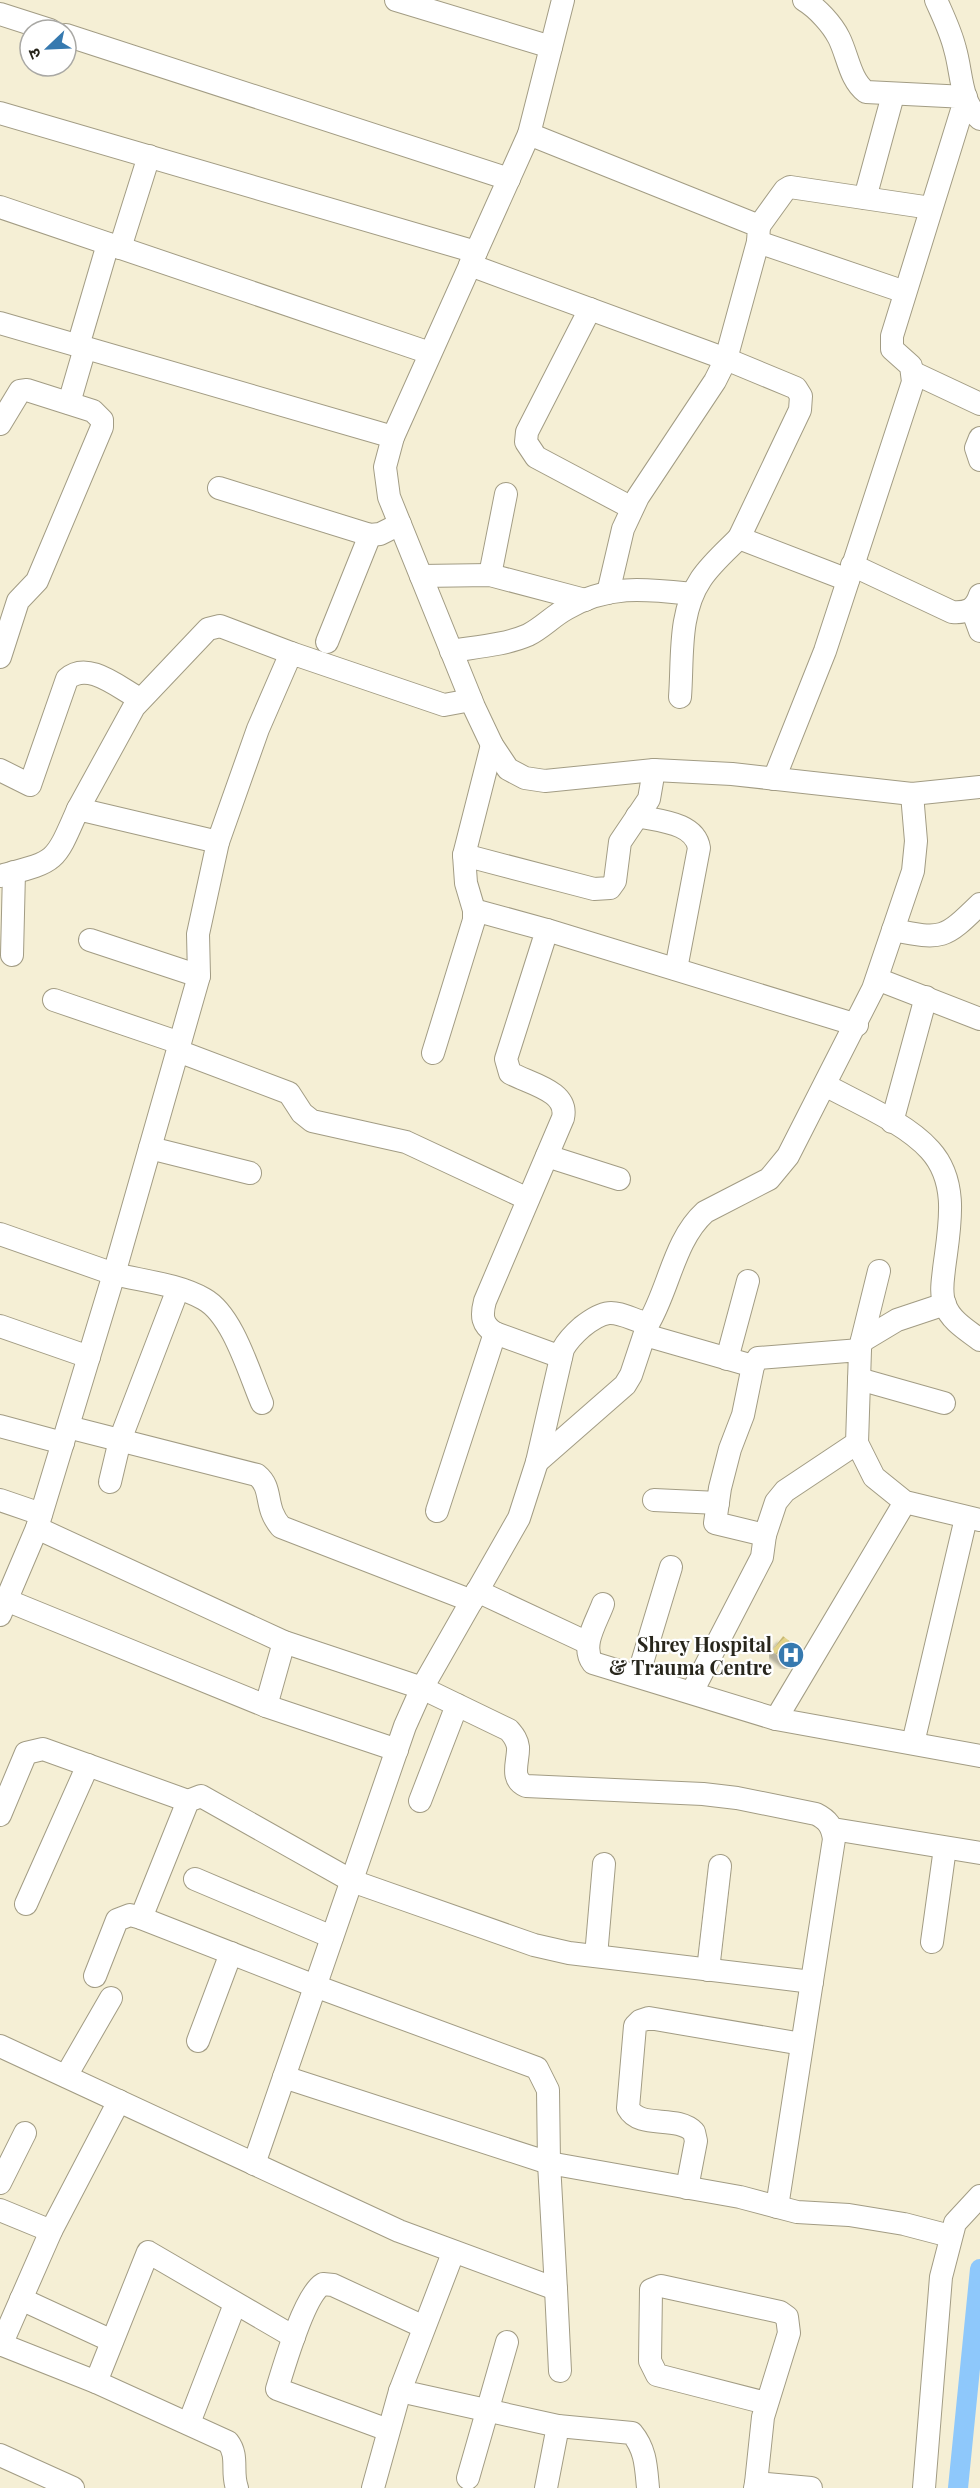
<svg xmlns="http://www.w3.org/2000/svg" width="980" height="2488" font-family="'Playfair Display','Noto Sans Devanagari',serif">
  <defs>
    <pattern id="building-hatch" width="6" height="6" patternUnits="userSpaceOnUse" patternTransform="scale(1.5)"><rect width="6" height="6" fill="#e3d38a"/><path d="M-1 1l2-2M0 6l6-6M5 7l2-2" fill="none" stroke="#c3b576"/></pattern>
    <filter id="shadow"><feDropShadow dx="-5.5" dy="5.5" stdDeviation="1.5" flood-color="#0004"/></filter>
  </defs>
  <rect width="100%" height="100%" fill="#f5efd5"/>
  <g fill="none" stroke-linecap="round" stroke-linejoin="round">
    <polyline stroke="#8ec8fb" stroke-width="20" points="958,2488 980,2269"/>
  </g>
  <polygon fill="url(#building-hatch)" filter="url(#shadow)" points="783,1636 801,1650 792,1666 772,1651"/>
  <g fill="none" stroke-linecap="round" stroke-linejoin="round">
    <defs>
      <g id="minor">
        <polyline points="396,0 551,47"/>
        <polyline points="563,0 529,134 393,437 385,467 389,497 474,707 492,745 508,769 525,778 545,781 654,770 732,774 912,794 980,787"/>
        <path d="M 936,0 C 943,16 951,32 955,49 C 962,72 960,103 980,119"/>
        <polyline points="0,14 50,30"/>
        <polyline points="66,35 509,179"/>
        <polyline points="0,113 476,252"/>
        <polyline points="529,134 759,226 758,242 726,359 715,381 638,497 623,529 608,593"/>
        <polyline points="865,198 893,95"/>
        <polyline points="0,207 430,353"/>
        <polyline points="759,226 785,190 790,187 931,208"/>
        <polyline points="758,242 905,292"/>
        <polyline points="120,248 149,156"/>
        <polyline points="470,265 726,359 796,388 801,396 800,410 739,538 848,580"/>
        <polyline points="590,309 527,432 526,442 536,457 632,508"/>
        <polyline points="0,323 393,437"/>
        <polyline points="78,346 108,244"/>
        <polyline points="914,373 980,404"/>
        <polyline points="69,403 85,348"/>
        <polyline points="0,424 20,391 27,390 93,411 102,420 102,427 37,581 18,601 0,657"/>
        <polyline points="980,438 976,448 980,460"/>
        <polyline points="219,488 370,535 380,534 400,524"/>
        <path d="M 852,565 L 952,612 C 967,613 975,610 980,595"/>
        <polyline points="490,575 506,494"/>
        <polyline points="421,576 490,575 585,600"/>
        <polyline points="972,609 980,631"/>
        <polyline points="327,642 370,535"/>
        <path d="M 451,651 C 476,647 505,645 528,635 C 542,628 553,616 566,609 C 609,584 646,589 692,594"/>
        <path d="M 680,697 C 683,658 678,613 701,579 C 711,564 726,551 739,538"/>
        <path d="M 0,770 L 30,785 L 67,679 C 88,660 119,688 140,699"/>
        <path d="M 774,779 L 825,651 L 913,382 L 911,366 L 892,349 L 892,336 L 966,97 L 866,92 C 850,80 848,56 839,38 C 832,24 817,8 804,0"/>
        <polyline points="78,809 134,707 208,629 220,626 291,653"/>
        <path d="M 637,816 C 658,821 695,822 699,848 L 676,969"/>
        <path d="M 218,842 L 198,934 L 199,976 L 114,1274 C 143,1281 178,1284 204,1299 C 233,1315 249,1373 262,1403"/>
        <polyline points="464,855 594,889 610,888 615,881 620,842 649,799 654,770"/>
        <path d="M 0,876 C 57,861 54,864 78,809 L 218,842 L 258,729 L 291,653 L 444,705 L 471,700"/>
        <path d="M 474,910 L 547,930 L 506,1059 L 510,1073 C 530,1084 569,1091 563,1118 L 485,1301 C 481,1316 482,1325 495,1333 L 561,1357"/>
        <polyline points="547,930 857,1025"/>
        <path d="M 893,930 C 943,940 944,939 980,904"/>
        <polyline points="90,940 199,976"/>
        <polyline points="12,955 14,872"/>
        <polyline points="877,979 980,1019"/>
        <polyline points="54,1000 180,1043"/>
        <polyline points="178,1051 289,1093 302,1113 312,1121 406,1142 528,1199"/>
        <polyline points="433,1053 474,920 474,910 466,883 464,855 492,745"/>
        <path d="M 825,1085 C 858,1103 906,1123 930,1150 C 960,1183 949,1229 944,1269 C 943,1280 940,1293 945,1305 C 951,1321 967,1330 980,1340"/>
        <polyline points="892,1122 926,997"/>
        <polyline points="150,1148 250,1173"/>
        <polyline points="547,1156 619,1179"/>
        <polyline points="0,1234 114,1274 37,1528 0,1615"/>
        <polyline points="0,1326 89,1357"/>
        <polyline points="645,1335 753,1366"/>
        <polyline points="862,1341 897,1320 945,1304"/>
        <polyline points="860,1348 879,1271"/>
        <polyline points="727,1359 748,1281"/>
        <polyline points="859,1379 944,1403"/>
        <polyline points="0,1426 63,1443"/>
        <path d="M 68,1427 L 257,1475 C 274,1489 263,1506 281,1527 L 472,1601"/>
        <polyline points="857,1443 860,1350 758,1358 753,1366 743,1415 730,1449 720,1488 715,1523 765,1535 776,1502 785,1491 857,1443 874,1477 905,1502 980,1520"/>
        <polyline points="537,1462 625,1385 631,1375 648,1324"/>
        <polyline points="110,1482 120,1440 178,1289"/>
        <polyline points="0,1500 41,1514"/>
        <polyline points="654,1500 718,1503"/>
        <polyline points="905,1502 776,1719 980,1756"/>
        <polyline points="437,1511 495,1333"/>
        <path d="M 37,1528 L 284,1642 L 422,1688 L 509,1730 C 513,1735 517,1739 518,1747 C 519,1760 509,1779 526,1786 L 703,1794 L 737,1798 L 816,1814 C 828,1820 832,1826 834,1839 L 777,2207"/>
        <polyline points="477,1591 588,1643"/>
        <polyline points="6,1600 266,1706 397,1750"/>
        <path d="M 603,1604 C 597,1621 580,1646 593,1663 L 776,1719"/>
        <polyline points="638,1676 671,1567"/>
        <polyline points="692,1692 762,1557 765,1535"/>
        <polyline points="266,1706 284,1642"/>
        <polyline points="913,1743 966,1518"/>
        <polyline points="420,1801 457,1705"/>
        <polyline points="0,1815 26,1753 43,1749 188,1801"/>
        <polyline points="833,1829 980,1853"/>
        <polyline points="195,1879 332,1937"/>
        <polyline points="26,1904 88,1765"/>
        <polyline points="141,1918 315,1986 537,2068 548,2090 549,2163 284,2077"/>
        <polyline points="932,1942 945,1848"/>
        <polyline points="596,1956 604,1864"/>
        <polyline points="708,1970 720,1866"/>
        <polyline points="95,1976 117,1920 130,1915 141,1918 188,1801 201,1796 352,1881 534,1945 569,1953 812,1982"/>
        <polyline points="198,2041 231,1953"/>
        <polyline points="0,2046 399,2231 556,2289 549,2163 740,2197 797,2212 849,2215 904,2224 950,2236"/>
        <polyline points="66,2076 111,1998"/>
        <path d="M 254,2164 L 405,1726 L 422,1688 L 519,1518 L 537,1462 L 563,1349 C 568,1340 574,1334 582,1327 C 611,1304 616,1314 648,1324 C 669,1289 674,1240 705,1212 L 769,1179 L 788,1156 L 873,989 L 913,871 L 916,841 L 912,794"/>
        <polyline points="0,2183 25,2133"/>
        <path d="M 687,2188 L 696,2141 L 694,2132 C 676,2114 640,2130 628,2108 L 635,2026 L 640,2021 L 649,2018 L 802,2044"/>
        <polyline points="0,2210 51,2231 119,2101"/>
        <path d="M 453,2253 L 400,2391 L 558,2426 L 632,2433 C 646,2450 646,2467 648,2488"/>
        <polyline points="556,2289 560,2371"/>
        <polyline points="21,2299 112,2341"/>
        <path d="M 0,2344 L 96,2382 L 228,2442 C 239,2456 231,2472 237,2488"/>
        <polyline points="1,2345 51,2231"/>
        <polyline points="96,2382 148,2252 294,2337"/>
        <polyline points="189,2423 235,2304"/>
        <path d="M 388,2430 L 277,2389 C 284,2366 305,2294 323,2284 L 333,2285 L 424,2327"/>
        <polyline points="0,2455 73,2488"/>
        <polyline points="468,2478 507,2342"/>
        <polyline points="756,2483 763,2417 789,2333 787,2317 780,2312 661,2286 651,2290 650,2361 657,2375 766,2403"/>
        <polyline points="373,2488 400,2391"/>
        <polyline points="546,2488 558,2426"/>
        <polyline points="755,2488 756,2483 811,2488"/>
        <polyline points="924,2488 941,2277 955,2223 980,2196"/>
      </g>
    </defs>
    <use href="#minor" stroke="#a29c84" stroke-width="24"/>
    <use href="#minor" stroke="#fff" stroke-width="22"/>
  </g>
  <defs>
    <symbol id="hospital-disc" viewBox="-11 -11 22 22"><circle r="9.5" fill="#3679af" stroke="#fff"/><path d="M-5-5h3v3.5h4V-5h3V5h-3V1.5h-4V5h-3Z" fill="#fff"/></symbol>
  </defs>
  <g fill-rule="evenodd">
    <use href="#hospital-disc" x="776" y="1640" width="30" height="30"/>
  </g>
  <g text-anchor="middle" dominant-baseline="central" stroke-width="4.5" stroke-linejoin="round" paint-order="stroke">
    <g font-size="20" font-weight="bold" fill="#28261c" stroke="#fff" text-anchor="end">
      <text x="772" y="1643">Shrey Hospital<tspan x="772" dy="23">&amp; Trauma Centre</tspan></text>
    </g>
  </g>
  <g transform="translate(48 48) rotate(247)"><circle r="28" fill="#ffffff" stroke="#a9a8a4" stroke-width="1.5"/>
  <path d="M0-4.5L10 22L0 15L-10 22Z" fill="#3679af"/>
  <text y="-9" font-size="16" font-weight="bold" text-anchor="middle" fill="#28261c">उ</text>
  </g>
</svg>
